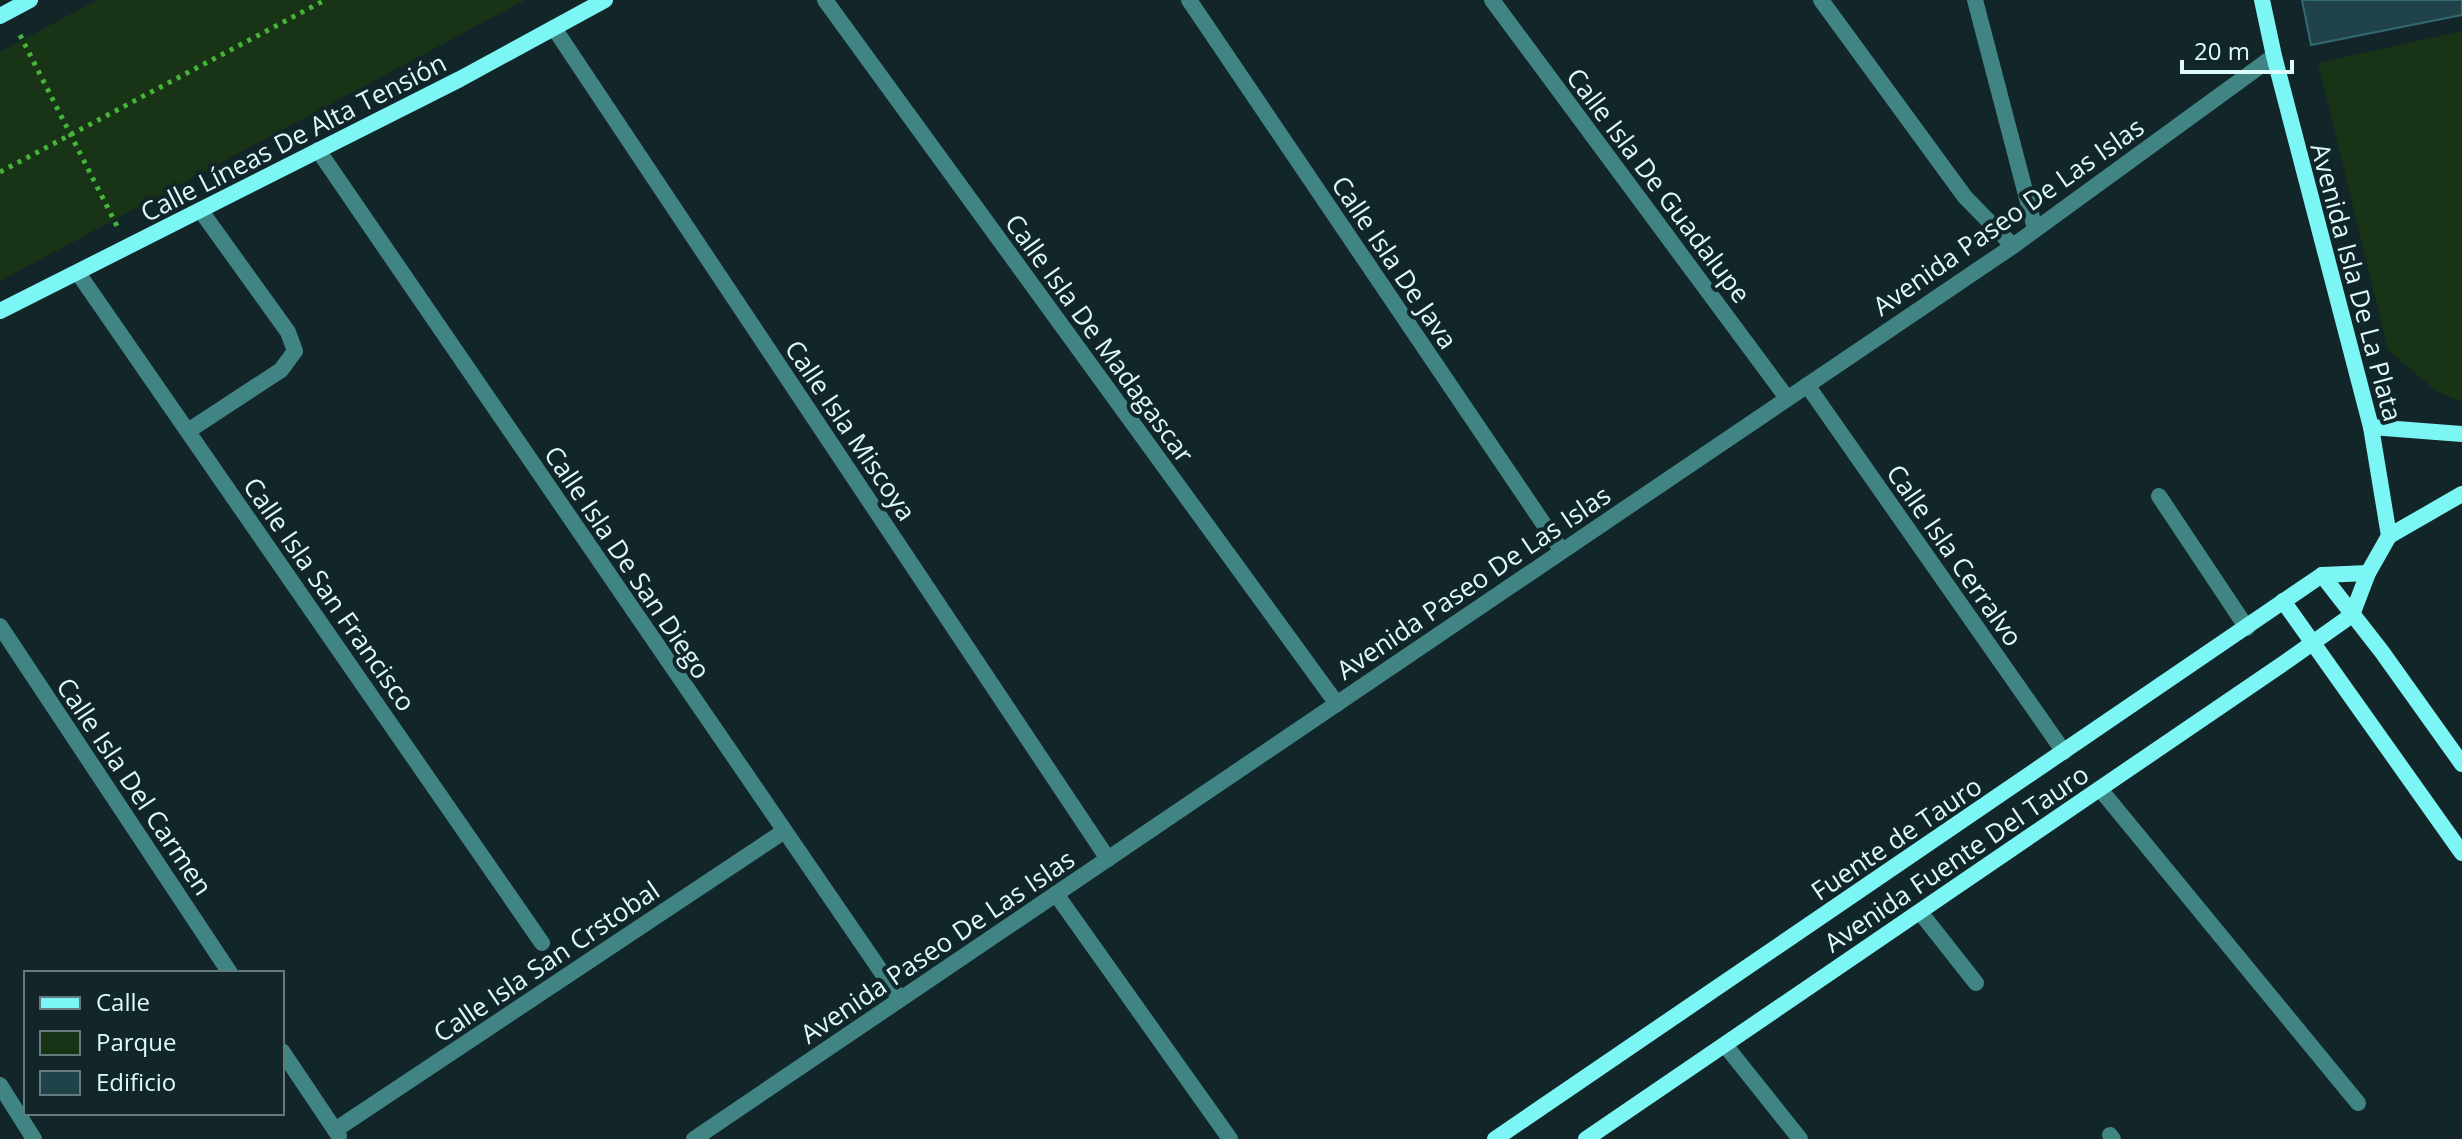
<svg xmlns="http://www.w3.org/2000/svg" width="2462" height="1139" font-family="'Open Sans',sans-serif">
  <rect width="100%" height="100%" fill="#122629"/>
  <g fill="#183316">
    <polygon points="97,0 525,0 0,281 0,52"/>
    <polygon points="2462,31 2462,402 2436,391 2388,350 2318,63"/>
  </g>
  <polygon fill="#204249" stroke="#336973" stroke-width="2" points="2302,0 2462,0 2462,15 2311,45"/>
  <g fill="none" stroke-linecap="round" stroke-linejoin="round">
    <g stroke="#46b439" stroke-width="5" stroke-dasharray="4 6" stroke-linecap="butt">
      <polyline points="20,35 117,226"/>
      <polyline points="0,172 325,0"/>
    </g>
    <g stroke="#418484" stroke-width="16">
      <polyline points="188,431 281,370 295,351 288,332 201,211"/>
      <polyline points="2159,496 2247,628"/>
    </g>
    <g stroke="#418484" stroke-width="16">
      <polyline points="825,0 1337,704"/>
      <polyline points="1189,0 1562,551"/>
      <polyline points="1492,0 1787,398"/>
      <polyline points="1821,0 1965,197 2013,246"/>
      <polyline points="1975,0 2035,229"/>
      <polyline points="554,28 1108,859"/>
      <polyline points="318,150 900,999"/>
      <polyline points="78,273 542,943"/>
      <polyline points="1807,385 2064,752"/>
      <polyline points="0,626 230,973"/>
      <polyline points="2100,789 2358,1103"/>
      <polyline points="1056,894 1230,1139"/>
      <polyline points="1920,912 1976,983"/>
      <polyline points="1725,1045 1800,1139"/>
      <polyline points="282,1051 339,1136"/>
      <polyline points="0,1085 34,1139"/>
      <polyline points="335,1130 783,832"/>
      <polyline points="2110,1135 2113,1139"/>
      <polyline points="694,1139 2013,246 2274,56"/>
    </g>
    <g stroke="#7bf6f4" stroke-width="16">
      <polyline points="0,16 30,0"/>
      <polyline points="0,311 460,79 605,0"/>
      <polyline points="2371,427 2462,434"/>
      <polyline points="2389,536 2462,494"/>
      <polyline points="2322,575 2382,652 2462,764"/>
      <polyline points="2322,575 2368,573"/>
      <polyline points="2283,601 2462,853"/>
      <polyline points="1495,1139 2322,575"/>
      <polyline points="1586,1139 2287,661 2352,615 2368,573 2389,536 2371,427 2274,56 2262,0"/>
    </g>
  </g>
  <g text-anchor="middle" dominant-baseline="central" stroke-width="8" stroke-linejoin="round" paint-order="stroke">
    <g font-size="26" fill="#ddfafd" stroke="#122629">
      <text transform="translate(293 137) rotate(-27)">Calle Líneas De Alta Tensión</text>
      <text transform="translate(1659 185) rotate(53)">Calle Isla De Guadalupe</text>
      <text transform="translate(2008 216) rotate(-35)">Avenida Paseo De Las Islas</text>
      <text transform="translate(1395 262) rotate(56)">Calle Isla De Java</text>
      <text transform="translate(2357 282) rotate(75)">Avenida Isla De La Plata</text>
      <text transform="translate(1100 338) rotate(54)">Calle Isla De Madagascar</text>
      <text transform="translate(851 430) rotate(56)">Calle Isla Miscoya</text>
      <text transform="translate(1955 555) rotate(55)">Calle Isla Cerralvo</text>
      <text transform="translate(628 562) rotate(56)">Calle Isla De San Diego</text>
      <text transform="translate(1473 582) rotate(-34)">Avenida Paseo De Las Islas</text>
      <text transform="translate(330 594) rotate(55)">Calle Isla San Francisco</text>
      <text transform="translate(135 786) rotate(56)">Calle Isla Del Carmen</text>
      <text transform="translate(1896 838) rotate(-34)">Fuente de Tauro</text>
      <text transform="translate(1956 858) rotate(-34)">Avenida Fuente Del Tauro</text>
      <text transform="translate(937 946) rotate(-34)">Avenida Paseo De Las Islas</text>
      <text transform="translate(546 961) rotate(-34)">Calle Isla San Crstobal</text>
    </g>
  </g>
  <rect x="24" y="971" width="260" height="144" fill="#122629" stroke="#637b7e" stroke-width="2"/>
  <rect x="40" y="997" width="40" height="12" fill="#7bf6f4" stroke="#637b7e" stroke-width="2"/>
  <text x="96" y="1011" font-size="24" fill="#ddfafd">Calle</text>
  <rect x="40" y="1031" width="40" height="24" fill="#183316" stroke="#637b7e" stroke-width="2"/>
  <text x="96" y="1051" font-size="24" fill="#ddfafd">Parque</text>
  <rect x="40" y="1071" width="40" height="24" fill="#204249" stroke="#637b7e" stroke-width="2"/>
  <text x="96" y="1091" font-size="24" fill="#ddfafd">Edificio</text>
  <path d="M2182 60v12h110v-12" fill="none" stroke="#ddfafd" stroke-width="4"/>
  <text x="2194" y="60" font-size="24" fill="#ddfafd" stroke="#122629" stroke-width="6" paint-order="stroke">20 m</text>
</svg>
